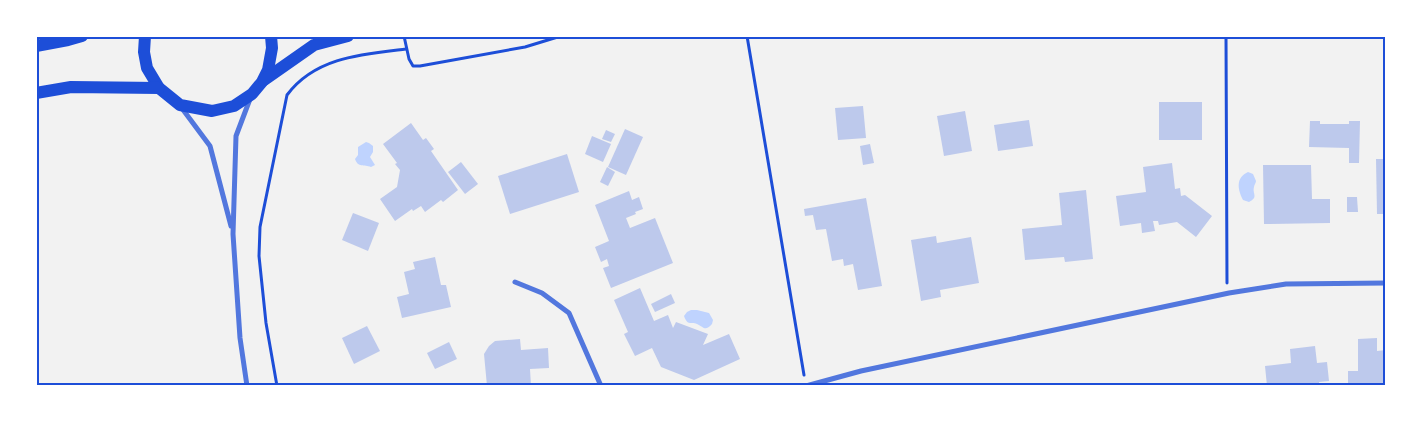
<svg xmlns="http://www.w3.org/2000/svg" width="1422" height="422" font-family="'Noto Sans',sans-serif">
  <rect width="100%" height="100%" fill="#f2f2f2"/>
  <g fill="#bfd3fe">
    <path d="M 366,142 L 369,143 L 373,146 L 373,152 L 370,157 L 375,165 L 371,167 C 364,164 358,168 355,159 L 358,155 L 358,147 Z"/>
    <path d="M 1248,172 L 1253,174 L 1256,181 C 1256,183 1254,185 1254,187 C 1252,194 1259,197 1249,202 L 1243,200 C 1238,190 1235,178 1248,172 Z"/>
    <path d="M 691,310 L 697,310 L 709,313 L 713,320 L 712,324 C 705,332 704,327 697,324 C 691,321 688,327 684,316 L 687,312 Z"/>
  </g>
  <g fill="#bdc9ec">
    <rect x="1159" y="102" width="43" height="38"/>
    <polygon points="863,106 866,138 838,140 835,108"/>
    <polygon points="965,111 972,151 944,156 937,116"/>
    <polygon points="1029,120 1033,146 998,151 994,125"/>
    <polygon points="1310,121 1320,121 1320,124 1349,124 1349,121 1360,121 1359,163 1349,163 1349,148 1309,147"/>
    <polygon points="411,123 423,140 426,138 434,149 431,151 458,190 443,202 441,200 425,212 421,206 413,211 412,209 395,221 380,199 397,187 400,170 395,164 397,163 383,144"/>
    <polygon points="625,129 643,137 626,175 608,167"/>
    <polygon points="606,130 615,134 611,142 602,139"/>
    <polygon points="592,136 611,144 603,162 585,154"/>
    <polygon points="870,144 874,163 863,165 860,146"/>
    <polygon points="567,154 579,192 510,214 498,176"/>
    <polygon points="1376,159 1386,159 1386,214 1377,214"/>
    <polygon points="461,162 478,184 465,194 448,172"/>
    <polygon points="1172,163 1175,189 1180,188 1181,196 1185,195 1212,216 1196,237 1177,222 1159,225 1158,221 1153,221 1155,231 1142,233 1141,223 1120,226 1116,196 1146,192 1143,167"/>
    <polygon points="1263,165 1311,165 1312,199 1330,199 1330,223 1264,224"/>
    <polygon points="607,167 615,172 608,186 600,182"/>
    <polygon points="1086,190 1093,259 1065,262 1064,257 1025,260 1022,229 1062,225 1059,193"/>
    <polygon points="629,191 632,200 639,197 643,209 635,212 636,214 626,218 630,228 655,218 673,263 611,288 603,268 609,266 607,259 601,262 595,247 609,241 595,205"/>
    <polygon points="1347,197 1357,197 1358,212 1347,212"/>
    <polygon points="866,198 882,286 858,290 853,264 844,266 843,259 832,261 826,229 816,230 813,215 805,216 804,209"/>
    <polygon points="353,213 379,223 368,251 342,240"/>
    <polygon points="936,236 937,243 971,237 979,283 940,290 941,297 921,301 911,240"/>
    <polygon points="435,257 441,285 446,285 451,307 402,318 397,297 409,294 404,272 415,269 413,262"/>
    <polygon points="640,288 654,321 668,315 673,328 676,322 708,334 703,345 729,334 740,359 694,380 661,367 652,348 635,356 624,334 628,332 614,300"/>
    <polygon points="671,294 675,303 655,312 651,304"/>
    <polygon points="367,326 380,351 354,364 342,338"/>
    <polygon points="1377,338 1377,351 1386,350 1386,386 1348,386 1348,371 1358,371 1358,339"/>
    <polygon points="520,339 521,350 548,348 549,368 530,369 531,386 487,386 484,354 489,346 495,341"/>
    <polygon points="449,342 457,359 435,369 427,353"/>
    <polygon points="1315,346 1317,363 1327,362 1329,381 1319,382 1319,386 1267,386 1265,366 1291,363 1290,349"/>
  </g>
  <g fill="none" stroke-linecap="round" stroke-linejoin="round">
    <g stroke="#1d4ed8" stroke-width="3">
      <polyline points="404,36 409,59 413,66 420,66 525,47 561,36"/>
      <polyline points="747,36 804,375"/>
      <polyline points="1226,36 1227,283"/>
      <path d="M 277,386 L 266,323 L 259,256 L 260,227 L 287,95 C 315,57 363,54 406,49"/>
    </g>
    <g stroke="#5277de" stroke-width="5">
      <polyline points="181,107 210,146 231,226"/>
      <polyline points="515,282 542,293 569,313 601,386"/>
      <polyline points="247,386 240,338 233,234 236,136 250,99"/>
      <polyline points="806,386 861,371 1229,293 1286,284 1386,283"/>
    </g>
    <g stroke="#1d4ed8" stroke-width="12">
      <polyline points="145,36 144,52 147,68 159,88 180,105 212,111 234,106 252,94 262,82 268,70 272,48 271,36"/>
      <polyline points="36,46 68,40 82,36"/>
      <polyline points="264,80 314,45 348,36"/>
      <polyline points="36,93 71,87 159,88"/>
    </g>
  </g>
  <rect width="1422" height="422" fill="none" stroke="#ffffff" stroke-width="75"/>
  <rect x="38" y="38" width="1346" height="346" fill="none" stroke="#1d4ed8" stroke-width="2"/>
</svg>
